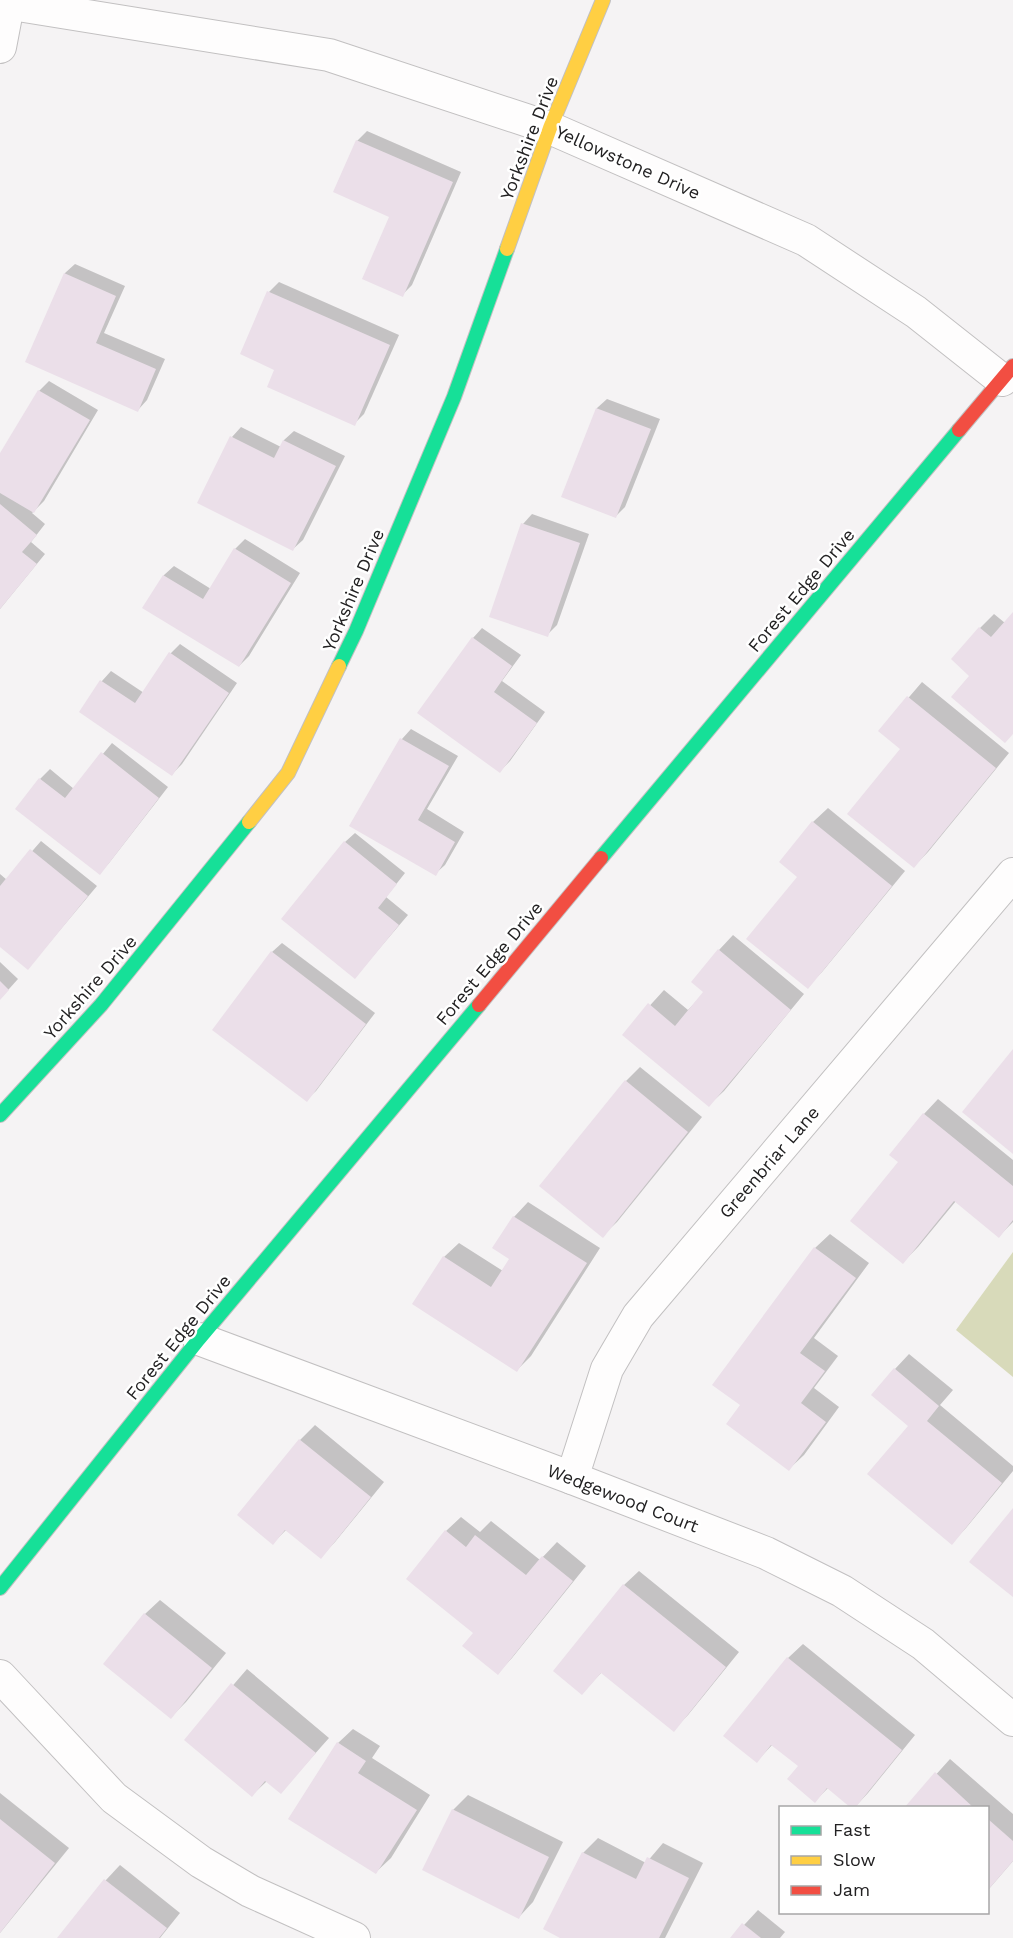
<svg xmlns="http://www.w3.org/2000/svg" width="1013" height="1938" font-family="'Work Sans',sans-serif">
  <rect width="100%" height="100%" fill="#f5f3f4"/>
  <polygon fill="#d8daba" points="1013,1252 1013,1377 956,1330"/>
  <g fill="#0003">
    <polygon points="367,131 461,172 412,285 402,295 391,216 357,141"/>
    <polygon points="75,264 125,286 104,333 165,359 147,400 138,410 27,362 65,273"/>
    <polygon points="279,282 399,335 364,414 354,424 276,369 269,292"/>
    <polygon points="49,381 98,410 44,501 32,513 45,524 31,542 45,554 0,609 0,456 39,391"/>
    <polygon points="607,399 660,419 625,507 615,517 563,496 597,408"/>
    <polygon points="241,427 281,447 284,440 294,431 345,456 303,540 293,549 232,437"/>
    <polygon points="532,514 589,534 557,625 547,635 523,524"/>
    <polygon points="245,539 300,573 249,656 239,666 144,607 164,575 174,566 211,589 235,549"/>
    <polygon points="994,614 1005,623 1013,614 1013,733 972,676 980,628"/>
    <polygon points="482,628 521,655 502,681 545,712 510,761 500,771 473,638"/>
    <polygon points="180,644 237,683 182,764 172,774 81,711 102,681 111,671 144,693 171,653"/>
    <polygon points="922,682 1009,753 928,852 914,866 902,749 880,731"/>
    <polygon points="411,729 458,756 427,809 464,832 445,865 435,874 351,825 402,739"/>
    <polygon points="112,743 168,787 109,863 100,873 40,779 50,769 74,789"/>
    <polygon points="828,808 905,871 822,972 807,987 799,876 813,822"/>
    <polygon points="355,833 405,873 386,897 408,915 355,977 345,842"/>
    <polygon points="41,841 97,886 28,968 0,946 0,874 7,880"/>
    <polygon points="733,935 804,994 724,1091 709,1105 624,1034 664,990 688,1010 705,992 719,950"/>
    <polygon points="282,943 375,1013 316,1091 306,1100 272,952"/>
    <polygon points="0,962 18,979 0,999"/>
    <polygon points="640,1067 702,1117 617,1222 602,1236 626,1081"/>
    <polygon points="938,1099 1013,1160 1013,1222 999,1236 956,1201 918,1247 903,1262 900,1162 891,1155 924,1114"/>
    <polygon points="528,1202 600,1248 531,1356 517,1370 444,1257 459,1243 503,1271 511,1259 514,1217"/>
    <polygon points="830,1234 869,1263 814,1338 838,1356 814,1388 839,1407 804,1455 789,1469 742,1404 815,1248"/>
    <polygon points="909,1354 953,1390 940,1405 1013,1466 1013,1471 966,1528 952,1543 910,1426 895,1369"/>
    <polygon points="315,1425 384,1482 335,1542 321,1557 287,1529 273,1543 239,1515 300,1440"/>
    <polygon points="461,1517 480,1532 491,1521 540,1560 557,1542 586,1566 512,1658 498,1673 475,1633 446,1531"/>
    <polygon points="639,1571 739,1652 688,1715 673,1730 602,1672 582,1693 624,1585"/>
    <polygon points="160,1600 226,1653 186,1702 171,1717 105,1663 145,1614"/>
    <polygon points="803,1644 915,1735 868,1793 854,1808 828,1788 815,1801 800,1766 773,1744 757,1761 725,1735 788,1658"/>
    <polygon points="247,1669 329,1738 281,1792 267,1781 252,1795 186,1740"/>
    <polygon points="353,1729 380,1746 372,1758 430,1795 391,1858 376,1872 338,1743"/>
    <polygon points="950,1759 1013,1814 1013,1861 988,1890 988,1808 906,1808"/>
    <polygon points="0,1793 69,1848 0,1933"/>
    <polygon points="468,1795 563,1842 533,1902 519,1917 453,1810"/>
    <polygon points="598,1838 646,1863 663,1843 703,1863 665,1938 564,1938 583,1853"/>
    <polygon points="120,1865 180,1913 160,1938 59,1938 106,1880"/>
    <polygon points="758,1910 785,1932 780,1938 732,1938"/>
  </g>
  <g fill="#ebdfe9">
    <polygon points="356,140 453,182 403,297 362,279 389,217 333,192"/>
    <polygon points="64,273 116,296 96,343 156,369 138,412 25,362"/>
    <polygon points="267,291 390,345 355,426 267,387 274,370 240,354"/>
    <polygon points="38,390 90,420 34,513 0,493 0,453"/>
    <polygon points="596,408 651,429 616,518 561,497"/>
    <polygon points="230,436 274,458 283,440 336,466 293,551 197,503"/>
    <polygon points="0,504 37,535 22,552 37,564 0,609"/>
    <polygon points="521,523 580,543 548,637 489,617"/>
    <polygon points="234,548 291,583 239,667 142,608 163,575 203,599"/>
    <polygon points="1013,612 1013,734 1005,743 951,697 969,676 951,659 979,627 991,637"/>
    <polygon points="472,637 512,666 494,692 537,723 500,773 417,713"/>
    <polygon points="169,652 229,693 172,776 79,712 100,680 135,703"/>
    <polygon points="907,696 996,768 914,868 847,814 900,749 878,731"/>
    <polygon points="400,738 449,766 418,820 455,842 436,876 349,826"/>
    <polygon points="101,752 159,798 100,875 15,809 39,778 65,798"/>
    <polygon points="812,821 892,886 808,989 746,939 797,877 779,862"/>
    <polygon points="344,841 397,884 378,908 399,925 355,979 281,919"/>
    <polygon points="30,849 88,896 28,970 0,947 0,886"/>
    <polygon points="718,949 791,1010 709,1107 622,1035 648,1003 675,1026 703,992 691,982"/>
    <polygon points="271,951 366,1024 307,1102 212,1030"/>
    <polygon points="0,981 9,990 0,1000"/>
    <polygon points="1013,1049 1013,1154 962,1112"/>
    <polygon points="625,1080 688,1132 603,1238 539,1186"/>
    <polygon points="923,1113 1013,1186 1013,1220 999,1238 954,1201 903,1264 850,1221 898,1162 889,1155"/>
    <polygon points="513,1216 587,1263 517,1372 412,1304 443,1256 491,1287 509,1259 492,1248"/>
    <polygon points="814,1247 856,1278 800,1353 825,1371 801,1403 826,1422 789,1471 726,1424 740,1405 712,1385"/>
    <polygon points="894,1368 939,1406 927,1421 1002,1483 952,1545 867,1474 908,1426 871,1395"/>
    <polygon points="299,1439 371,1497 321,1559 285,1530 273,1545 237,1515"/>
    <polygon points="1013,1508 1013,1597 969,1562"/>
    <polygon points="445,1530 466,1547 475,1535 526,1575 542,1556 573,1581 498,1675 462,1646 473,1633 406,1579"/>
    <polygon points="623,1584 726,1667 674,1732 601,1673 582,1695 553,1671"/>
    <polygon points="144,1613 212,1668 171,1719 103,1664"/>
    <polygon points="787,1657 902,1750 855,1808 851,1808 827,1788 815,1803 787,1779 798,1766 771,1745 757,1763 723,1736"/>
    <polygon points="231,1683 316,1753 281,1794 265,1781 252,1797 184,1740"/>
    <polygon points="337,1742 366,1761 358,1773 417,1810 376,1874 288,1819"/>
    <polygon points="935,1772 974,1808 904,1808"/>
    <polygon points="452,1809 549,1857 519,1919 422,1870"/>
    <polygon points="0,1819 55,1863 0,1933"/>
    <polygon points="988,1819 1013,1841 1013,1861 988,1890"/>
    <polygon points="582,1852 636,1879 647,1857 689,1878 659,1938 560,1938 543,1929"/>
    <polygon points="104,1879 167,1928 159,1938 57,1938"/>
    <polygon points="742,1923 761,1938 730,1938"/>
  </g>
  <g fill="none" stroke-linecap="round" stroke-linejoin="round">
    <defs>
      <g id="street">
        <polyline points="0,2 329,55 550,128 806,240 916,312 1002,380"/>
        <polyline points="0,47 9,0"/>
        <polyline points="199,1339 572,1478 766,1553 842,1591 923,1644 1013,1720"/>
        <polyline points="572,1478 607,1369 638,1316 1013,874"/>
        <polyline points="0,1676 114,1798 201,1862 250,1891 354,1938"/>
      </g>
      <g id="fast">
        <polyline points="339,666 356,631 454,397 507,249"/>
        <polyline points="601,858 959,430"/>
        <polyline points="0,1115 101,1005 249,822"/>
        <polyline points="0,1588 199,1339 479,1005"/>
      </g>
      <g id="slow">
        <polyline points="507,249 550,128 603,0"/>
        <polyline points="249,822 288,773 339,666"/>
      </g>
      <g id="jam">
        <polyline points="959,430 1013,366"/>
        <polyline points="479,1005 601,858"/>
      </g>
    </defs>
    <use href="#street" stroke="#c2c0c1" stroke-width="34"/>
    <use href="#fast" stroke="#c2c0c1" stroke-width="16"/>
    <use href="#slow" stroke="#c2c0c1" stroke-width="16"/>
    <use href="#jam" stroke="#c2c0c1" stroke-width="16"/>
    <use href="#street" stroke="#fefdfd" stroke-width="32"/>
    <use href="#fast" stroke="#16e098" stroke-width="14"/>
    <use href="#slow" stroke="#ffcf43" stroke-width="14"/>
    <use href="#jam" stroke="#f24e42" stroke-width="14"/>
  </g>
  <g text-anchor="middle" dominant-baseline="central" stroke-width="5" stroke-linejoin="round" paint-order="stroke">
    <g font-size="18" fill="#222122" stroke="#fff">
      <text transform="translate(529 138) rotate(-69)">Yorkshire Drive</text>
      <text transform="translate(628 162) rotate(24)">Yellowstone Drive</text>
      <text transform="translate(353 590) rotate(-67)">Yorkshire Drive</text>
      <text transform="translate(801 590) rotate(-50)">Forest Edge Drive</text>
      <text transform="translate(489 963) rotate(-50)">Forest Edge Drive</text>
      <text transform="translate(90 987) rotate(-49)">Yorkshire Drive</text>
      <text transform="translate(769 1162) rotate(-49)">Greenbriar Lane</text>
      <text transform="translate(178 1337) rotate(-51)">Forest Edge Drive</text>
      <text transform="translate(623 1498) rotate(21)">Wedgewood Court</text>
    </g>
  </g>
  <rect x="779" y="1806" width="210" height="108" fill="#ffffff" stroke="#a7a6a7" stroke-width="1.5"/>
  <rect x="791" y="1826" width="30" height="9" fill="#16e098" stroke="#a7a6a7" stroke-width="1.5"/>
  <text x="833" y="1836" font-size="18" fill="#222122">Fast</text>
  <rect x="791" y="1856" width="30" height="9" fill="#ffcf43" stroke="#a7a6a7" stroke-width="1.5"/>
  <text x="833" y="1866" font-size="18" fill="#222122">Slow</text>
  <rect x="791" y="1886" width="30" height="9" fill="#f24e42" stroke="#a7a6a7" stroke-width="1.5"/>
  <text x="833" y="1896" font-size="18" fill="#222122">Jam</text>
</svg>
